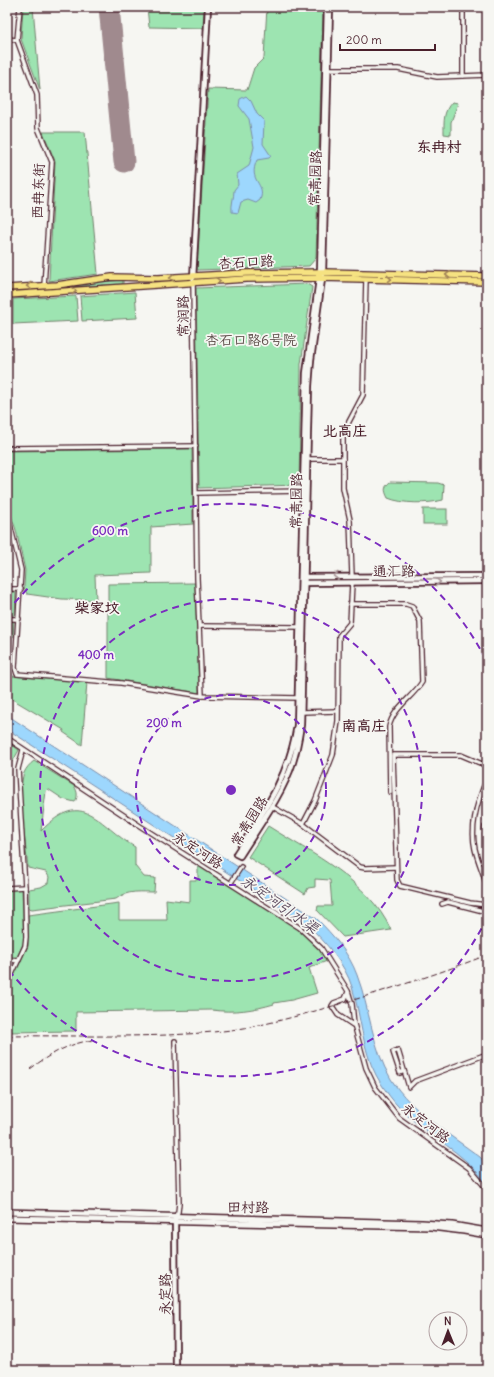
<svg xmlns="http://www.w3.org/2000/svg" width="494" height="1377" font-family="Delius,'LXGW WenKai TC',sans-serif">
  <rect width="100%" height="100%" fill="#f6f6f2"/>
  <filter id="ink" filterUnits="userSpaceOnUse"><feTurbulence type="fractalNoise" baseFrequency=".025" numOctaves="2"/><feDisplacementMap in="SourceGraphic" scale="8" xChannelSelector="R" yChannelSelector="G"/><feConvolveMatrix kernelMatrix="1 2 1 2 8 2 1 2 1" color-interpolation-filters="sRGB"/></filter>
  <g filter="url(#ink)">
    <g fill="#9de4b1" stroke="#74826e">
      <polygon points="23,7 33,7 40,90 21,39"/>
      <polygon points="147,7 204,7 203,28 149,27"/>
      <polygon points="267,7 323,7 316,258 309,266 197,270 208,89 247,90 254,68 264,58"/>
      <path d="M 452,102 L 458,103 L 451,122 L 451,135 L 444,134 C 444,121 443,112 452,102 Z"/>
      <polygon points="43,132 85,132 98,274 49,281 55,161"/>
      <polygon points="123,280 123,284 68,287 67,285"/>
      <polygon points="307,284 312,287 301,364 299,485 199,488 196,288"/>
      <polygon points="135,292 137,318 82,321 80,296"/>
      <polygon points="76,296 78,321 13,324 13,299"/>
      <polygon points="192,449 193,524 151,527 151,573 95,575 96,600 62,599 27,594 24,587 25,570 16,530 7,503 7,451"/>
      <path d="M 390,482 L 438,483 L 444,485 L 443,500 C 428,504 402,504 388,498 C 384,490 384,487 390,482 Z"/>
      <rect x="423" y="509" width="24" height="15"/>
      <polygon points="195,583 199,693 108,678 108,584"/>
      <polygon points="7,592 16,592 15,615 7,615"/>
      <polygon points="7,620 14,620 13,637 7,636"/>
      <polygon points="7,669 12,669 11,676 87,682 82,745 63,732 64,730 7,696"/>
      <polygon points="7,741 19,750 13,761 7,761"/>
      <path d="M 34,761 L 74,786 C 78,792 78,796 75,802 L 63,799 L 48,789 L 46,791 L 41,831 C 84,787 97,825 135,847 L 135,866 L 144,877 L 155,878 L 154,892 C 141,892 127,890 116,899 L 32,909 L 29,908 L 29,889 L 41,887 L 48,883 L 49,877 L 46,872 L 28,868 C 26,847 17,790 24,773 C 26,768 30,764 34,761 Z"/>
      <path d="M 268,826 C 312,854 368,880 391,930 L 343,937 L 317,910 L 318,906 L 332,906 L 330,880 L 315,879 L 315,887 L 308,888 L 305,894 L 248,857 Z"/>
      <path d="M 198,864 L 299,930 L 318,948 L 327,961 L 309,968 L 317,993 L 292,1000 L 274,1003 L 274,1004 C 254,1010 233,1013 212,1010 L 76,1012 L 76,1031 L 7,1032 L 7,990 L 28,946 L 28,915 L 119,903 L 119,920 L 167,920 L 166,899 L 190,902 L 190,880 L 198,880 Z"/>
      <polygon points="22,889 24,942 17,957 7,957 7,890"/>
    </g>
    <g fill="#9dd7fd" stroke="#7c8da9">
      <path d="M 246,96 L 251,101 L 257,114 L 264,121 L 263,144 L 271,156 L 269,158 L 257,160 C 247,182 267,183 260,200 L 256,203 L 248,200 L 241,202 L 238,213 L 232,212 C 231,204 234,198 234,190 L 238,185 L 237,174 L 249,166 L 254,147 L 249,119 L 239,106 L 240,99 Z"/>
      <path d="M 7,715 L 317,919 C 333,935 349,953 357,975 C 370,1009 372,1048 391,1079 C 412,1112 449,1134 480,1157 L 487,1165 L 487,1185 C 470,1159 443,1144 419,1125 C 401,1112 387,1095 376,1075 C 362,1049 361,1015 352,987 C 345,964 326,943 309,926 L 7,729 Z"/>
    </g>
    <g fill="none" stroke-linecap="round" stroke-linejoin="round">
      <polyline stroke="#a08a8e" stroke-width="21" points="109,7 124,162"/>
      <defs>
        <g id="minor">
          <polyline points="20,7 17,40 37,95 38,128 52,162 44,286"/>
          <polyline points="7,39 17,40"/>
          <polyline points="327,69 398,69 437,77 487,75"/>
          <polyline points="463,76 463,7"/>
          <polyline points="193,282 197,578 202,696"/>
          <polyline points="7,448 196,446"/>
          <polyline points="307,459 343,459"/>
          <polyline points="196,493 303,491"/>
          <polyline points="7,512 21,570 15,668 17,674 121,683 202,696 298,698"/>
          <polyline points="352,576 350,520 343,488 343,433 363,395 366,279"/>
          <polyline points="7,589 21,589"/>
          <path d="M 350,604 L 406,604 L 412,606 L 420,621 L 422,682 C 412,698 393,708 389,727 L 390,792"/>
          <polyline points="7,619 19,619"/>
          <polyline points="200,626 301,627"/>
          <polyline points="302,712 337,711"/>
          <polyline points="7,738 140,826 300,928 321,948 348,991 352,1004 354,1024 366,1068 375,1087 399,1118 469,1168 487,1189"/>
          <polyline points="487,766 461,755 393,755 397,880 400,886 470,903 487,905"/>
          <path d="M 487,779 C 478,799 470,826 475,849 C 478,862 484,874 487,887"/>
          <polyline points="271,806 303,824 360,867 365,868 396,867"/>
          <polyline points="303,824 315,801 333,755 338,721 339,636 350,623 352,583"/>
          <polyline points="232,881 241,867"/>
          <polyline points="7,888 25,887"/>
          <polyline points="442,904 448,902 487,912"/>
          <polyline points="7,961 19,960"/>
          <polyline points="7,985 25,946 26,937 25,887 18,769 23,750"/>
          <polyline points="348,992 345,999 334,1003 332,1006 338,1015 353,1025"/>
          <polyline points="404,1071 400,1073 393,1052 398,1050 409,1087 415,1081 487,1054"/>
          <polyline points="175,1217 178,1212 179,1203 175,1041"/>
        </g>
        <g id="tertiary">
          <path d="M 327,7 L 320,272 L 306,373 L 297,725 C 289,777 264,811 236,854 L 240,856 C 258,827 282,796 293,762 C 297,750 299,738 301,725 L 309,386 L 311,360 L 323,272 L 330,7"/>
          <polyline points="193,278 208,7"/>
          <polyline points="303,577 487,576"/>
          <polyline points="303,583 487,581"/>
          <polyline points="175,1218 176,1370"/>
        </g>
        <g id="secondary">
          <polyline points="7,1212 422,1223 452,1225 487,1231"/>
          <polyline points="7,1218 431,1227 464,1231 487,1235"/>
        </g>
        <g id="primary">
          <polyline points="7,288 57,285 112,277 158,278 246,273 323,272 487,276"/>
          <polyline points="7,295 246,279 322,278 487,282"/>
        </g>
      </defs>
      <use href="#minor" stroke="#4a1f2b" stroke-width="6"/>
      <use href="#tertiary" stroke="#4a1f2b" stroke-width="8"/>
      <use href="#secondary" stroke="#4a1f2b" stroke-width="8"/>
      <use href="#primary" stroke="#4a1f2b" stroke-width="8"/>
      <use href="#minor" stroke="#f6f6f2" stroke-width="3.5"/>
      <use href="#tertiary" stroke="#f6f6f2" stroke-width="4.5"/>
      <use href="#secondary" stroke="#f6f6f2" stroke-width="5"/>
      <use href="#primary" stroke="#f6e281" stroke-width="5.5"/>
      <g stroke="#4a1f2b" stroke-width="1" stroke-dasharray="6 3" stroke-linecap="butt">
        <polyline points="487,798 482,830 487,856"/>
        <path d="M 7,1036 C 80,1035 159,1039 231,1030 C 268,1025 304,1014 340,1004 C 390,989 438,974 487,955"/>
        <path d="M 30,1069 C 50,1054 69,1043 94,1040"/>
      </g>
    </g>
    <defs><path id="oneway-chevron" d="M-2-3.5L2.5 0L-2 3.5" fill="none" stroke-width="1.6" stroke-linecap="round" stroke-linejoin="round"/></defs>
    <g stroke="#a08056">
      <use href="#oneway-chevron" transform="translate(448 275) rotate(-179)"/>
      <use href="#oneway-chevron" transform="translate(172 278) rotate(178)"/>
      <use href="#oneway-chevron" transform="translate(389 279) rotate(1)"/>
      <use href="#oneway-chevron" transform="translate(218 281) rotate(-3)"/>
      <use href="#oneway-chevron" transform="translate(29 286) rotate(177)"/>
      <use href="#oneway-chevron" transform="translate(74 291) rotate(-3)"/>
    </g>
    <g stroke="#a99598">
      <use href="#oneway-chevron" transform="translate(336 576) rotate(179)"/>
      <use href="#oneway-chevron" transform="translate(438 582) rotate(-1)"/>
    </g>
  </g>
  <g fill="none" stroke="#7b2cbf" stroke-width="2" stroke-dasharray="7 5">
    <circle cx="231" cy="790" r="95"/>
    <circle cx="231" cy="790" r="191"/>
    <path d="M487 918A286 286 0 0 1 7 968M7 612A286 286 0 0 1 487 662"/>
  </g>
  <g text-anchor="middle" dominant-baseline="central" stroke-width="3.5" stroke-linejoin="round" paint-order="stroke">
    <g font-size="14" fill="#4a1f2b" stroke="#f6f6f2">
      <text transform="translate(315 178) rotate(-88)">常青园路</text>
      <text transform="translate(38 191) rotate(-88)">西冉东街</text>
      <text transform="translate(246 262) rotate(-3)">杏石口路</text>
      <text transform="translate(183 316) rotate(-91)">常润路</text>
      <text transform="translate(296 501) rotate(-89)">常青园路</text>
      <text transform="translate(394 571) rotate(-1)">通汇路</text>
      <text transform="translate(249 821) rotate(-58)">常青园路</text>
      <text transform="translate(198 850) rotate(33)">永定河路</text>
      <text transform="translate(426 1123) rotate(38)">永定河路</text>
      <text transform="translate(248 1207) rotate(1)">田村路</text>
      <text transform="translate(165 1294) rotate(-91)">永定路</text>
    </g>
    <g font-size="14" fill="#5f504c" stroke="#f6f6f2">
      <text x="251" y="340">杏石口路6号院</text>
    </g>
    <g font-size="15" font-weight="bold" fill="#4a1f2b" stroke="#f6f6f2">
      <text x="439" y="146">东冉村</text>
      <text x="345" y="430">北高庄</text>
      <text x="97" y="607">柴家坟</text>
      <text x="364" y="725">南高庄</text>
    </g>
    <g font-size="15" font-style="italic" fill="#5f4d60" stroke="#f6f6f2">
      <text transform="translate(280 904) rotate(35)">永定河引水渠</text>
    </g>
  </g>
  <circle cx="231" cy="790" r="6" fill="#7b2cbf" stroke="#f6f6f2" stroke-width="2"/>
  <g font-size="12" text-anchor="middle" font-weight="bold" fill="#7b2cbf" stroke="#f6f6f2" stroke-width="3.5" stroke-linejoin="round" paint-order="stroke">
    <text x="110" y="535">600 m</text>
    <text x="96" y="659">400 m</text>
    <text x="164" y="727">200 m</text>
  </g>
  <rect width="494" height="1377" fill="none" stroke="#f6f6f2" stroke-width="24"/>
  <rect x="12" y="12" width="470" height="1353" fill="none" stroke="#4a1f2b" stroke-width="1.5" filter="url(#ink)"/>
  <g transform="translate(448 1331) rotate(359)"><circle r="19" fill="#f6f6f2" stroke="#b1a0a2"/>
  <path d="M0-3L7 15L0 10L-7 15Z" fill="#4a1f2b"/>
  <text y="-6" font-size="11" font-weight="bold" text-anchor="middle" fill="#4a1f2b">N</text>
  </g>
  <path d="M340 44v6h95v-6" fill="none" stroke="#4a1f2b" stroke-width="2"/>
  <text x="346" y="44" font-size="12" fill="#4a1f2b" stroke="#f6f6f2" stroke-width="3" paint-order="stroke">200 m</text>
</svg>
